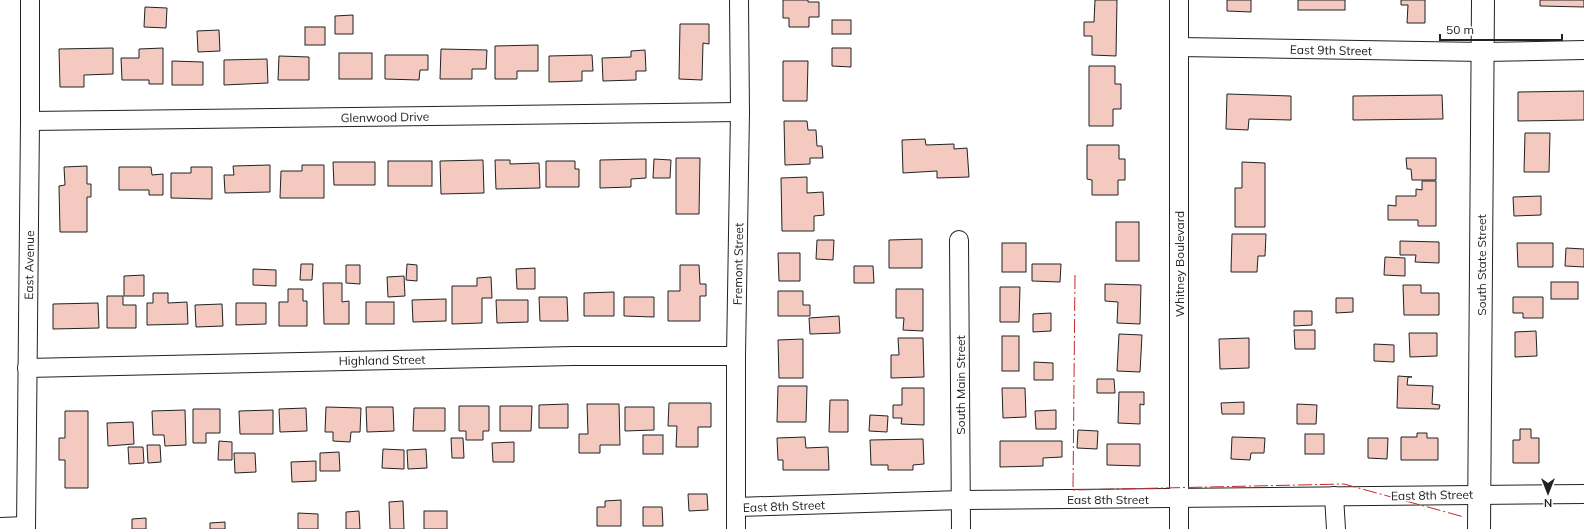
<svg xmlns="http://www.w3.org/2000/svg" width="1584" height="529" font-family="Mulish,sans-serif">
  <rect width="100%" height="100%" fill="#fff"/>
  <g fill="#f3c9c0" stroke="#222">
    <polygon points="783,0 808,0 808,2 819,2 819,17 809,17 809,27 789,27 789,18 783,18"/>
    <polygon points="1095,0 1117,0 1116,56 1092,55 1092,36 1084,36 1084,22 1094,22"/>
    <polygon points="1227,0 1251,0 1251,12 1227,11"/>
    <rect x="1298" y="0" width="47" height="10"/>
    <polygon points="1401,0 1425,0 1425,23 1407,23 1408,5 1401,5"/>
    <polygon points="1540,0 1584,0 1584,7 1540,6"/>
    <polygon points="145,7 167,8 166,28 144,27"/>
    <polygon points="353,15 353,34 335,34 335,16"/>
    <rect x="832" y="20" width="19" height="14"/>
    <polygon points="680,24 709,24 709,44 703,43 702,80 679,79"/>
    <rect x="305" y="27" width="20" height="18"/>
    <polygon points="219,30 220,51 198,52 197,31"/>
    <polygon points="538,45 538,71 517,71 517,79 495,79 495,46"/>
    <polygon points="113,48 113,74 84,75 84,87 60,87 59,49"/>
    <polygon points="163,48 163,84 149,84 149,80 122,80 121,58 139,58 139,49"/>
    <polygon points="832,48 851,48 851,67 832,66"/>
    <polygon points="441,49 487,50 486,69 472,69 472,79 440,79"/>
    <polygon points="645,50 646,71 636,71 636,80 603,81 602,58 631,57 631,51"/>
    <rect x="339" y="53" width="33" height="26"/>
    <polygon points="385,55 428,55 428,70 420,70 419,80 385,79"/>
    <polygon points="592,55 593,71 582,71 582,81 549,82 549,56"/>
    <polygon points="279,56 309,57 309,80 278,80"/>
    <polygon points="267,59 268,83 224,85 224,60"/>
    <polygon points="172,61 203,62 203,85 172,85"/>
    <polygon points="783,61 808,61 807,101 783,101"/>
    <polygon points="1089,66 1115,66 1115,84 1121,84 1121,109 1113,109 1113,126 1089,126"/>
    <polygon points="1584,91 1584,120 1518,121 1518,92"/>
    <polygon points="1227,94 1291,96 1291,120 1249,119 1248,130 1226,129"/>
    <polygon points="1442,95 1443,119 1353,120 1353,96"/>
    <polygon points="784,121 807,121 808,130 816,130 817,146 822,146 823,158 810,158 810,164 785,165"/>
    <polygon points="1525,133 1550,133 1549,172 1524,172"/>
    <polygon points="925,139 926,145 954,144 954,149 967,148 969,177 937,178 937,171 903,173 902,140"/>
    <polygon points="1087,145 1119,145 1119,159 1125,159 1125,180 1118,180 1118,195 1092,195 1092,180 1087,179"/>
    <polygon points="676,158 700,158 699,214 676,214"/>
    <polygon points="1406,158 1436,158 1436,180 1412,180 1411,169 1407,169"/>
    <polygon points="646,159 646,178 631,179 631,187 600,188 600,160"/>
    <polygon points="654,159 671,160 670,178 653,178"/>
    <polygon points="483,160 484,193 441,194 440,161"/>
    <polygon points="495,160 510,160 510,164 539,163 540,188 496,189"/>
    <rect x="388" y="161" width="44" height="25"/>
    <polygon points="546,161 575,161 575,169 579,169 579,187 546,187"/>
    <polygon points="333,162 375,162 375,185 334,185"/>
    <polygon points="1242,162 1265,163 1265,227 1235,227 1235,188 1242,188"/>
    <polygon points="270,165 270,192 225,193 224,175 234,175 233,166"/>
    <polygon points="302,165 324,165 324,198 280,198 281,171 302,171"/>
    <polygon points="87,166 87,184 91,184 91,197 87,197 87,232 60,232 59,186 65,185 64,167"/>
    <polygon points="119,167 151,167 152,175 163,174 163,195 149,195 149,190 119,190"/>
    <polygon points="191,167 212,167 212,199 171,198 171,173 191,173"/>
    <polygon points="807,177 807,193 823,192 824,215 814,216 814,231 782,231 781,178"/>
    <polygon points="1422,181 1436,181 1436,226 1418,226 1418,220 1388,220 1388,205 1396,206 1396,196 1416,196 1416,189 1422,190"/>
    <polygon points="1541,196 1541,215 1514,216 1513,197"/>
    <rect x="1116" y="222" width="23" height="39"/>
    <polygon points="1232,234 1266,234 1265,256 1258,256 1257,272 1231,272"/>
    <polygon points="922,239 922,268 889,268 889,240"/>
    <polygon points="817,240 834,240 833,260 816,259"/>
    <polygon points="1400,241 1439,242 1439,263 1415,262 1416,255 1400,255"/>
    <rect x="1002" y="243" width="24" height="29"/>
    <polygon points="1517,243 1553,243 1553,267 1518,267"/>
    <polygon points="1566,248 1584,249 1584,267 1565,266"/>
    <polygon points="778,253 800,253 800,281 779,281"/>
    <polygon points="1385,257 1405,258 1405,276 1384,275"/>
    <polygon points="301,264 313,264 312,280 300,280"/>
    <polygon points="407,264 417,265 417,281 406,280"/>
    <polygon points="1032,264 1061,264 1060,282 1032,281"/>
    <polygon points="346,265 360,265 360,284 346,283"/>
    <polygon points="680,265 699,265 700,284 706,284 706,296 700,296 700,321 668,321 668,291 680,291"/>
    <polygon points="854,266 873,266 874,283 854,283"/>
    <polygon points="535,268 535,289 517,289 516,269"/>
    <polygon points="253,269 276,270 276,286 253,285"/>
    <polygon points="144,275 144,296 124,296 124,276"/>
    <polygon points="404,276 405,296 388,297 387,277"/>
    <polygon points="491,277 492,298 482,298 482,323 452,324 452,286 477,286 477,278"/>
    <rect x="1551" y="282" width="27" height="17"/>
    <polygon points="323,283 342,283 342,302 349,301 349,324 324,324"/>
    <polygon points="1105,284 1141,285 1140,324 1117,323 1118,302 1105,301"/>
    <polygon points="1403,285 1421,285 1421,293 1439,293 1439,315 1404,315"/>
    <polygon points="1000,287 1020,287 1019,322 1000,322"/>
    <polygon points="288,289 303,289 303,301 307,301 307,326 279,326 279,302 288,302"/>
    <polygon points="896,289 923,289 923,331 903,330 904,318 896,318"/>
    <polygon points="778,291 803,291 803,305 810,305 810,316 778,316"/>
    <polygon points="614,292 614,316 584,316 584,293"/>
    <polygon points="153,293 168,293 168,303 187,302 188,324 147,325 147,303 153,303"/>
    <polygon points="107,296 123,296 123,305 136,305 136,328 107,328"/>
    <polygon points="539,297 567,297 568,321 540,321"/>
    <polygon points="624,297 654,297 654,317 624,316"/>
    <polygon points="1513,297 1543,297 1543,318 1523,318 1523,313 1513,313"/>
    <polygon points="1336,298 1353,298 1353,312 1336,313"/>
    <polygon points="446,299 446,321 413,322 412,300"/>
    <polygon points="496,300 528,300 528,322 497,323"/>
    <rect x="366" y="302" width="28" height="22"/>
    <polygon points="98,303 99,328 53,329 53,304"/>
    <polygon points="236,303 266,303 266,324 236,325"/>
    <polygon points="222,304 223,326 196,327 195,305"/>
    <polygon points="1294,311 1312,311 1312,325 1294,326"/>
    <polygon points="1051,313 1051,331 1033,332 1033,314"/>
    <polygon points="839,316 840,333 810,334 809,318"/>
    <polygon points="1294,330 1315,330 1315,349 1295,349"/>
    <polygon points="1536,331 1537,356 1515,357 1515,332"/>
    <polygon points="1409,333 1437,333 1437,356 1410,357"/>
    <polygon points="1119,334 1142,335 1140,372 1117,371"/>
    <rect x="1002" y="336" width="17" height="35"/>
    <polygon points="898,338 923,338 924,377 891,378 891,355 899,355"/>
    <polygon points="1249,338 1249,368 1220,369 1219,339"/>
    <polygon points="803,339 803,378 779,378 778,340"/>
    <polygon points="1374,344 1394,345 1394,362 1374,361"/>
    <polygon points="1034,362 1053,363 1053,380 1034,380"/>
    <polygon points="1398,376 1412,377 1408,377 1407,385 1433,386 1432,404 1440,405 1439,409 1397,408"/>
    <polygon points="1097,379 1114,379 1115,393 1097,393"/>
    <polygon points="778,386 807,386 806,422 777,422"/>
    <polygon points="902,388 924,388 924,425 901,424 902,418 893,418 893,405 902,405"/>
    <polygon points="1002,388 1025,388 1026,417 1003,418"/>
    <polygon points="1119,392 1144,392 1144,405 1140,404 1140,424 1118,423"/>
    <polygon points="830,400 848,400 848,432 829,432"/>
    <polygon points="1244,402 1244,414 1222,414 1221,403"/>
    <polygon points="669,403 711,403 711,427 698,427 698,447 676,447 677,426 668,426"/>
    <polygon points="568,404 568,428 539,428 539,405"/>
    <polygon points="587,404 619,404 620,445 600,445 600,453 579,453 579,434 588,434"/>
    <polygon points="1297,404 1317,405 1316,424 1297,424"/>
    <polygon points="459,406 489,406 489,431 483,431 483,440 466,440 466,431 459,431"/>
    <polygon points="500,406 532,406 531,431 500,431"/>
    <polygon points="326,407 361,408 360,432 351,432 350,442 333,441 333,432 325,432"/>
    <polygon points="366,407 393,407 394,431 367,432"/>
    <polygon points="625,407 654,407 654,430 625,431"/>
    <polygon points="306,408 307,431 280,432 279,409"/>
    <polygon points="414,408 445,408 445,431 413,431"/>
    <polygon points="193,409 220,409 220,433 206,433 206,443 193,443"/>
    <polygon points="185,410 186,445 165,446 164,435 153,435 152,411"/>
    <polygon points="273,410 273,434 240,434 239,411"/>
    <polygon points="1056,410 1056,429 1036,429 1035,411"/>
    <polygon points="65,411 88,411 88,488 65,488 65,460 59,460 59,438 65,438"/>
    <polygon points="870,415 888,416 887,432 869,431"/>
    <polygon points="133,422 134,444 108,446 107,423"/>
    <polygon points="1520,429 1531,429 1531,438 1539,438 1539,463 1513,463 1513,440 1520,440"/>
    <polygon points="1078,430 1098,431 1097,449 1077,448"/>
    <polygon points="1417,433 1427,433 1427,438 1438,438 1438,460 1401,460 1401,437 1417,437"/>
    <rect x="1305" y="434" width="19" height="20"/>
    <rect x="643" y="435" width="20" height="19"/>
    <polygon points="805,437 806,448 828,447 829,470 783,470 783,460 778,460 777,438"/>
    <polygon points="1232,437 1265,438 1264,453 1251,453 1250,460 1231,459"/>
    <polygon points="451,438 463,438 464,458 452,458"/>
    <polygon points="1368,438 1388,438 1387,459 1368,458"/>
    <polygon points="923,439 924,464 913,465 913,470 888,470 888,465 871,465 870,440"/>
    <polygon points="219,441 232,442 232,460 218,460"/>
    <polygon points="1000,441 1062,441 1062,457 1043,458 1043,466 1000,467"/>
    <polygon points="514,442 514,462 493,462 492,443"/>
    <polygon points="1107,444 1140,444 1140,466 1107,465"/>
    <polygon points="147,445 160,445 161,462 148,463"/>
    <polygon points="128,447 143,447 144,463 129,464"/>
    <polygon points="383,449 404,450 404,469 382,468"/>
    <polygon points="426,449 427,468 408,469 407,450"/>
    <polygon points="339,452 340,471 320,471 320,453"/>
    <polygon points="234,453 255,453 256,472 235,473"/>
    <polygon points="316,461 316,481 292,482 291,462"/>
    <polygon points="688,494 707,494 708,510 689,511"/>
    <polygon points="621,500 621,526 597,526 597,507 605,507 605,501"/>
    <polygon points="403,501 404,529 390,529 389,502"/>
    <polygon points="643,507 662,507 663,526 643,526"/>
    <polygon points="359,511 360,529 346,529 346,512"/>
    <rect x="424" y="511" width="23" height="18"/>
    <polygon points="298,513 318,514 318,529 298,529"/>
    <polygon points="146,518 146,529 132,529 132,519"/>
    <polygon points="225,522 225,529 210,529 210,523"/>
  </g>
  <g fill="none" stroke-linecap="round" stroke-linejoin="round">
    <defs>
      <g id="minor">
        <polyline points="1179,0 1179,529"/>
        <polyline points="1179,47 1483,52 1584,50"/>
        <polyline points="30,121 740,112"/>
        <polyline points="959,240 961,529"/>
        <polyline points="27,368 573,356 736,356"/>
        <polyline points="1334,496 1336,529"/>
        <polyline points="736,507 961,500 1584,494"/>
        <polyline points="0,527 26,526"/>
        <polyline points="26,529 30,121 30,0"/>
        <polyline points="736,529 736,356 740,112 739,0"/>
      </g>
      <polyline id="major" points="1479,529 1483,0"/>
    </defs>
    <use href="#minor" stroke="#222" stroke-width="20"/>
    <use href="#major" stroke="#222" stroke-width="24"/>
    <use href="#minor" stroke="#fff" stroke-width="18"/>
    <use href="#major" stroke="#fff" stroke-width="22"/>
    <polyline stroke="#c62828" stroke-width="1" stroke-dasharray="14 3 2 3" stroke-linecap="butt" points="1075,275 1073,490 1344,484 1464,517"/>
  </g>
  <g text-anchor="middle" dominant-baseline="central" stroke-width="3" stroke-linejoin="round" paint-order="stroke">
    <g font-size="12" fill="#222" stroke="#fff">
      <text transform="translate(1331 50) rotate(1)">East 9th Street</text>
      <text transform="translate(385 117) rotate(-1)">Glenwood Drive</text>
      <text transform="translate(738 264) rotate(-89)">Fremont Street</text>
      <text transform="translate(1179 264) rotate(-90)">Whitney Boulevard</text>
      <text transform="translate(29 265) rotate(-89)">East Avenue</text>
      <text transform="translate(1481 265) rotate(-90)">South State Street</text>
      <text transform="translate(382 360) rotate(-1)">Highland Street</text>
      <text transform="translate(960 385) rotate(-90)">South Main Street</text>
      <text transform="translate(1432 495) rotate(-1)">East 8th Street</text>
      <text x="1108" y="499">East 8th Street</text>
      <text transform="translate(784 506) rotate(-2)">East 8th Street</text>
    </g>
  </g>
  <g transform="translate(1548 493) rotate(180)" stroke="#ffffff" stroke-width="3" paint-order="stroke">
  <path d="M0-3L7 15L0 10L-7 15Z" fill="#222222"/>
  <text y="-6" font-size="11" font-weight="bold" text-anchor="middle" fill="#222222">N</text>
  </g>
  <path d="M1440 34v6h122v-6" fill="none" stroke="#222222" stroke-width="2"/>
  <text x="1446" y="34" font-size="12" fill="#222222" stroke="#ffffff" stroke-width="3" paint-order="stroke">50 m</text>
</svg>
